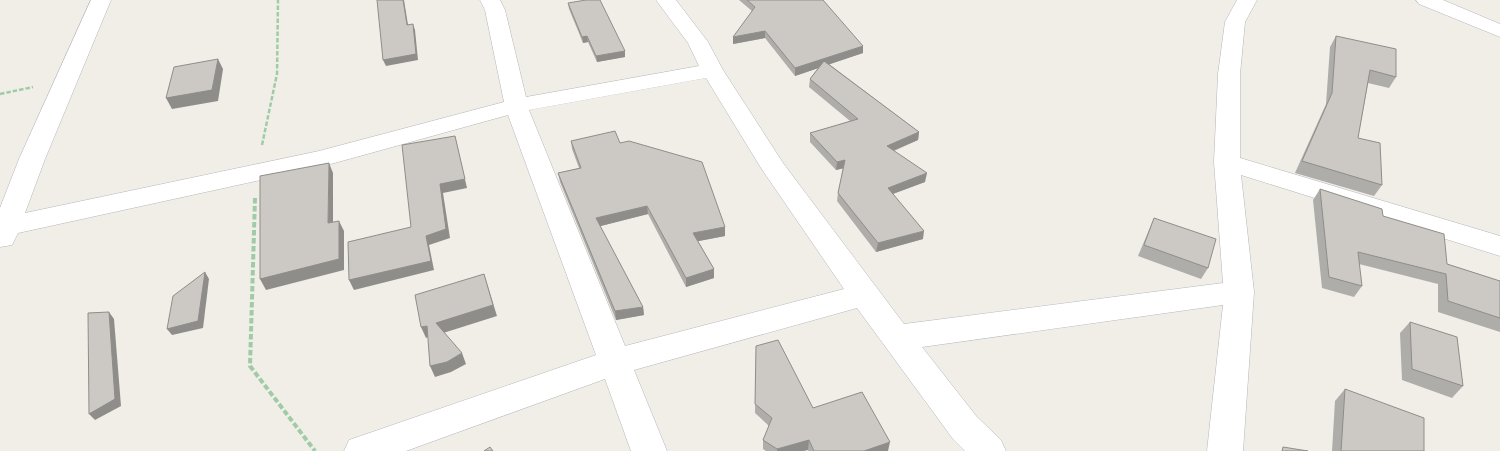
<svg xmlns="http://www.w3.org/2000/svg" width="1500" height="451" font-family="Montserrat,sans-serif">
  <rect width="100%" height="100%" fill="#f1eee8"/>
  <g fill="none" stroke-linecap="round" stroke-linejoin="round">
    <defs>
      <g id="street">
        <path d="M 91,0 L 111,0 L 45,159 L 25,213 L 319,151 L 504,102 L 485,10 L 480,0 L 500,0 L 505,10 L 526,97 L 699,66 L 688,43 L 656,0 L 676,0 L 708,42 L 723,70 L 783,163 L 904,324 L 1223,283 L 1214,162 L 1218,74 L 1225,22 L 1237,0 L 1257,0 L 1245,22 L 1240,74 L 1240,158 L 1500,236 L 1500,256 L 1241,175 L 1254,292 L 1243,451 L 1207,451 L 1223,305 L 922,347 L 977,417 L 1001,440 L 1006,451 L 965,451 L 953,439 L 857,308 L 634,370 L 667,451 L 631,451 L 605,379 L 406,451 L 344,451 L 349,440 L 596,355 L 508,115 L 320,167 L 18,233 L 12,245 L 0,247 L 0,208 L 19,159 ZM 706,78 L 761,168 L 844,289 L 625,346 L 529,110 Z"/>
        <polygon points="1416,0 1443,0 1500,24 1500,37 1419,4"/>
      </g>
    </defs>
    <use href="#street" stroke="#b3b6ba" stroke-width="1"/>
    <g stroke="#9fcca6" stroke-width="2.5" stroke-dasharray="4.5 2" stroke-linecap="butt">
      <polyline points="0,94 33,87"/>
      <polyline points="262,145 277,74 278,0"/>
    </g>
    <polyline stroke="#9fcca6" stroke-width="4" stroke-dasharray="5.5 2.5" stroke-linecap="butt" points="255,198 250,366 315,451"/>
    <use href="#street" fill="#fff" fill-rule="evenodd"/>
  </g>
  <g fill="#afada9">
    <polygon points="739,0 823,0 863,53 829,64 919,132 918,140 894,151 925,182 893,194 923,239 876,252 837,201 838,193 843,168 836,170 810,142 810,133 850,121 809,87 810,79 818,68 795,76 765,38 733,44 752,11"/>
    <polygon points="568,3 625,51 625,57 597,62 588,42 583,43 569,9"/>
    <polygon points="1336,36 1396,77 1389,88 1368,83 1358,138 1382,185 1374,196 1295,173 1326,104 1330,47"/>
    <polygon points="571,141 620,143 725,227 725,236 698,241 714,269 714,278 686,287 648,214 600,226 643,307 644,315 616,320 560,182 558,173 579,168 572,149"/>
    <polygon points="1320,189 1383,216 1447,264 1500,281 1500,332 1438,312 1438,284 1359,264 1362,286 1354,297 1322,288 1313,200"/>
    <polygon points="1154,218 1208,268 1201,279 1138,256"/>
    <polygon points="1410,322 1463,386 1452,398 1402,380 1400,333"/>
    <polygon points="756,346 813,408 888,451 808,451 808,450 803,451 766,451 763,449 763,440 769,426 755,413"/>
    <polygon points="1345,389 1424,451 1332,451 1335,401"/>
  </g>
  <g fill="#8f8d8a">
    <polygon points="403,0 404,0 409,31 407,25"/>
    <polygon points="413,24 415,30 418,60 386,66 383,60"/>
    <polygon points="765,31 765,38 733,44 733,37"/>
    <polygon points="587,36 588,42 583,43 582,37"/>
    <polygon points="863,46 863,53 795,76 795,68"/>
    <polygon points="625,51 625,57 597,62 596,56"/>
    <polygon points="218,59 223,69 218,101 172,109 166,98"/>
    <polygon points="919,132 918,140 885,154 887,146"/>
    <polygon points="455,136 467,188 443,193 450,238 429,245 434,270 354,290 349,280 426,236 440,184"/>
    <polygon points="845,160 845,168 836,170 837,162"/>
    <polygon points="329,163 333,173 333,234 328,223"/>
    <polygon points="927,173 925,182 887,196 888,188"/>
    <polygon points="647,206 648,214 597,227 596,218"/>
    <polygon points="339,221 344,231 344,270 266,290 260,279"/>
    <polygon points="725,227 725,236 694,242 693,233"/>
    <polygon points="924,231 923,239 876,252 878,243"/>
    <polygon points="714,269 714,278 686,287 686,278"/>
    <polygon points="205,272 209,279 203,328 172,335 167,329"/>
    <polygon points="484,274 497,316 440,334 436,323"/>
    <polygon points="643,307 644,315 616,320 615,311"/>
    <polygon points="109,312 114,319 121,406 95,420 89,414"/>
    <polygon points="427,326 431,336 426,338 421,327"/>
    <polygon points="462,353 466,364 451,372 435,377 430,366"/>
    <polygon points="809,440 808,450 803,451 777,451 777,449"/>
    <polygon points="890,442 888,451 864,451"/>
  </g>
  <g fill="#ccc9c5" stroke="#8f8d8a">
    <polygon points="377,0 403,0 407,25 413,24 416,54 383,60"/>
    <polygon points="586,0 600,0 625,51 596,56 587,36 582,37 568,3"/>
    <polygon points="747,0 823,0 863,46 795,68 765,31 733,37 755,7"/>
    <polygon points="1336,36 1396,49 1396,77 1370,70 1358,138 1380,143 1382,185 1302,161 1332,93"/>
    <polygon points="218,59 212,90 166,98 174,67"/>
    <polygon points="824,61 919,132 887,146 927,173 888,188 924,231 878,243 838,193 845,160 837,162 810,133 858,119 810,79"/>
    <polygon points="615,131 620,143 629,141 702,162 725,227 693,233 714,269 686,278 647,206 596,218 643,307 615,311 558,173 581,168 571,141"/>
    <polygon points="455,136 465,179 440,184 446,229 426,236 431,261 349,280 348,242 411,227 402,145"/>
    <polygon points="329,163 328,223 339,221 339,259 260,279 260,176"/>
    <polygon points="1320,189 1382,209 1383,216 1444,234 1447,264 1500,281 1500,318 1448,301 1446,274 1358,252 1362,286 1329,277"/>
    <polygon points="1154,218 1216,239 1208,268 1144,245"/>
    <polygon points="205,272 198,321 167,329 173,296"/>
    <polygon points="484,274 493,305 436,323 462,353 447,362 430,366 427,326 421,327 415,295"/>
    <polygon points="109,312 115,399 89,414 88,313"/>
    <polygon points="1410,322 1457,337 1463,386 1412,369"/>
    <polygon points="778,340 813,408 862,392 890,442 864,451 814,451 809,440 777,449 763,440 772,418 755,404 756,346"/>
    <polygon points="1345,389 1424,418 1424,451 1341,451"/>
    <polygon points="490,447 493,451 484,451"/>
    <polygon points="1283,447 1308,451 1282,451"/>
  </g>
</svg>
